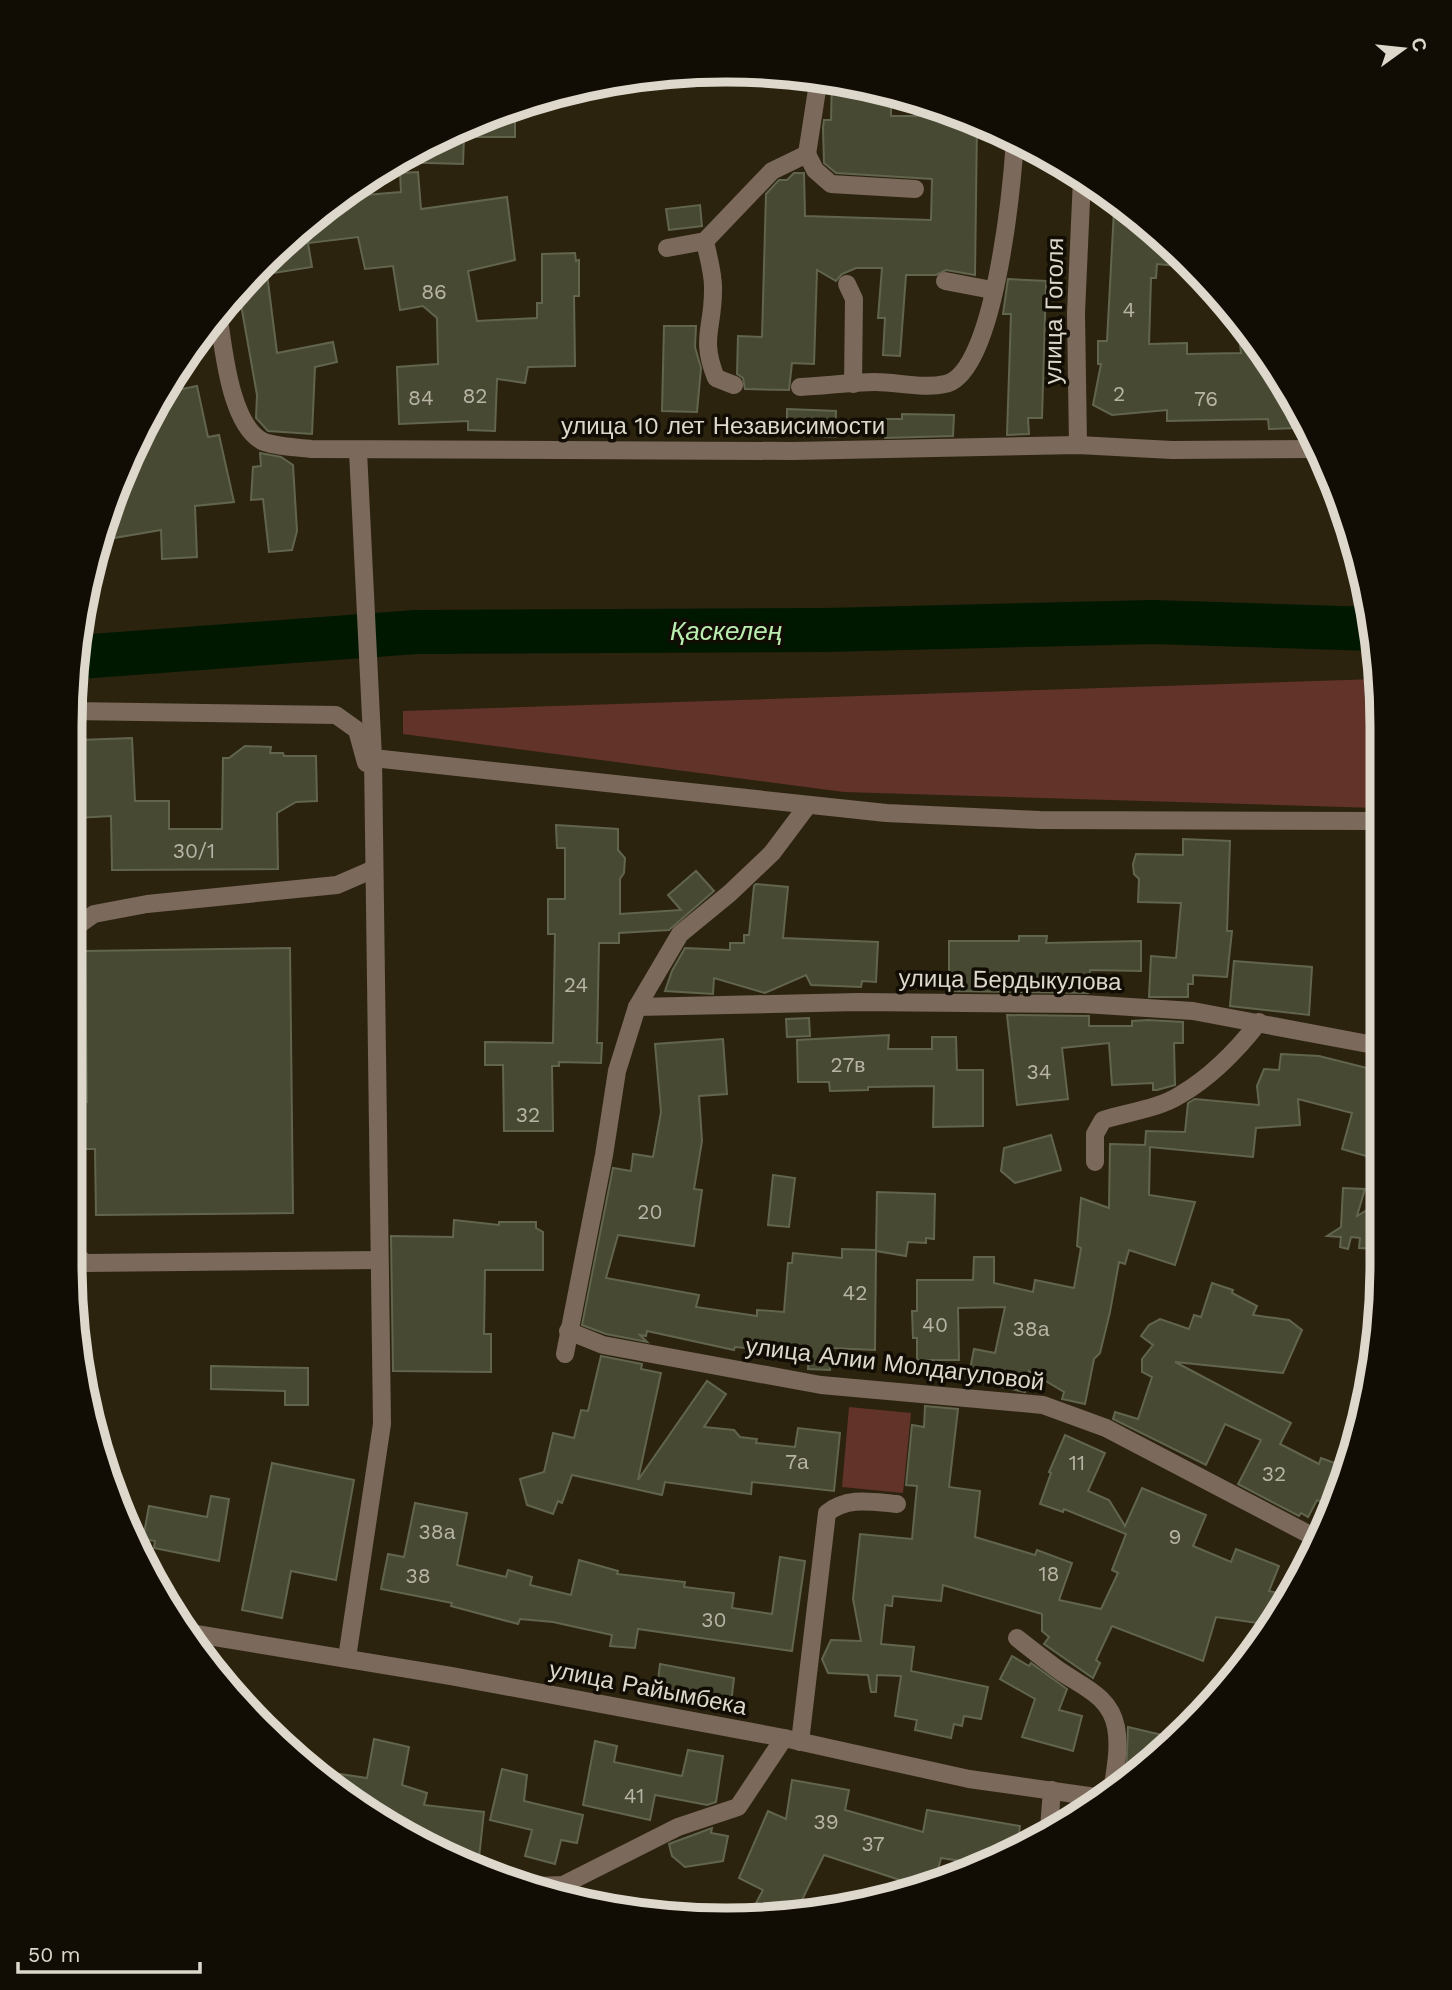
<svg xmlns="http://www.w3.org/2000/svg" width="1452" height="1990" font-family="'Work Sans',sans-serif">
  <rect width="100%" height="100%" fill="#2c230f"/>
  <g fill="#623329">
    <polygon points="1377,679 1377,808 844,792 403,734 403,711"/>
    <polygon points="849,1407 911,1413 903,1493 842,1487"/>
  </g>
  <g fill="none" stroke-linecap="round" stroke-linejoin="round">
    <polyline stroke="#001800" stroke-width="44" points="79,657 416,632 824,630 1153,622 1373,629"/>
  </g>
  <g fill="#474933" stroke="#62654d" stroke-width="2">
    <polygon points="832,80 891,94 891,116 929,116 929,103 977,123 975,275 946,270 936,275 906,275 900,356 883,355 885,318 878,318 882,268 856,268 842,274 836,281 817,270 814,364 792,363 789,390 745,389 743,378 737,374 738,336 762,337 766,194 779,180 787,180 794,173 804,173 805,216 931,220 932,179 836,173 824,163 823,128 824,120 831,120"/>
    <polygon points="515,108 515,137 464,137 463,164 396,162 436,138"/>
    <polygon points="418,172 421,209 507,197 515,260 468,271 477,321 537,318 537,303 542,303 542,254 575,253 576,261 579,260 579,296 574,296 575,366 528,367 525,383 497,379 495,431 468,430 468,421 399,424 397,367 438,364 437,318 423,306 400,310 393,266 365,269 358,237 308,243 312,267 267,274 277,353 333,342 337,362 315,367 312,434 268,431 256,418 257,395 240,299 326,206 341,197 401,192 400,173"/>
    <polygon points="700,205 702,226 669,230 666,209"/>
    <polygon points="1114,210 1127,210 1148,225 1148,239 1166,241 1190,267 1157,264 1156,278 1151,278 1149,344 1187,343 1187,354 1241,353 1237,317 1246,326 1296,413 1297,428 1269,429 1268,419 1167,421 1167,410 1112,415 1093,405 1101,364 1098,364 1098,341 1107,341"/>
    <polygon points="1008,279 1046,281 1042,418 1028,418 1029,434 1007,435 1011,314 1003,314"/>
    <polygon points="664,326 696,326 695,347 701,368 697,412 662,411"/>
    <polygon points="197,386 208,437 219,435 234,502 195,506 197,557 162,559 161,530 108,539 106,525 157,412 164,412 167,392"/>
    <polygon points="787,409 836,411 835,437 787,435"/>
    <polygon points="902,414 954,415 953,436 885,438 885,419 902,419"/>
    <polygon points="260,453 281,457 293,465 297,531 292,550 269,552 263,499 251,500 253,467 261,466"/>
    <polygon points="132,738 135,801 169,801 169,829 222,829 223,758 229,758 245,746 271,747 270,753 283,753 284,756 316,756 317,801 296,802 277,813 278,869 112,870 111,816 76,818 74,768 80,762 79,740"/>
    <polygon points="556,825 618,829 618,850 625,858 624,873 620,879 620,914 681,910 668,895 696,871 714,891 669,930 619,933 619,943 599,943 597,1043 602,1043 601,1063 559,1062 559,1066 552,1066 553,1131 504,1131 503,1065 485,1065 485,1042 553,1043 555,934 548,934 548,899 565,899 565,848 557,848"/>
    <polygon points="1183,839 1230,841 1227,931 1232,931 1227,977 1193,975 1193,984 1188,984 1188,997 1149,997 1151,956 1176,958 1181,903 1138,902 1139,879 1134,874 1133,864 1136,854 1183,855"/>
    <polygon points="756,884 788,887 783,938 878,942 876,982 862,981 861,987 811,985 806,975 765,993 714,978 713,994 665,991 672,971 685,948 730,950 730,943 744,943 744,935 749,935 754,886"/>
    <polygon points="1019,936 1047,936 1046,943 1141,941 1141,971 1090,970 1088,993 949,991 949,941 1019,941"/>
    <polygon points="290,948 293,1213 96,1215 95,1149 70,1149 70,1102 87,1102 85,951"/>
    <polygon points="1234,961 1312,967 1309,1015 1230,1006"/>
    <polygon points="1007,1015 1089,1016 1089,1026 1132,1026 1132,1021 1148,1020 1183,1022 1183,1043 1174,1043 1175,1085 1157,1090 1153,1090 1153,1083 1112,1085 1109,1043 1062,1048 1068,1099 1017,1105"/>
    <polygon points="809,1018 810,1036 787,1037 786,1019"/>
    <polygon points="889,1035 888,1049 932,1049 932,1037 956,1037 957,1070 983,1070 983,1126 933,1127 934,1086 868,1087 868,1090 830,1091 829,1082 798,1082 797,1040"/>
    <polygon points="723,1039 727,1094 699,1096 702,1141 694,1189 702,1190 694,1246 618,1235 606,1278 699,1295 696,1307 757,1316 757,1310 784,1312 788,1263 792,1263 793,1253 842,1258 842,1249 876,1250 877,1192 935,1194 934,1239 926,1238 926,1243 908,1242 906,1256 876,1251 875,1350 831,1348 830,1370 808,1369 809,1354 735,1347 734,1350 647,1331 646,1336 640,1335 647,1342 606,1334 582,1325 613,1168 631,1171 633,1154 653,1157 661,1112 655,1044"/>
    <polygon points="1281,1054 1319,1056 1379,1071 1379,1136 1373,1158 1342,1149 1352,1113 1298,1099 1300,1125 1256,1128 1253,1157 1150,1147 1149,1195 1195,1202 1175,1265 1129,1250 1125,1264 1119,1262 1110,1312 1100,1353 1094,1359 1085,1404 1062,1399 1064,1392 1029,1371 1025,1392 968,1380 974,1349 995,1353 1005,1307 958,1308 959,1360 917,1360 917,1338 913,1338 912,1311 917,1311 917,1280 973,1280 974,1257 994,1257 994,1283 1033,1292 1035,1280 1074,1288 1081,1248 1077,1246 1081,1198 1109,1208 1110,1144 1145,1145 1146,1131 1185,1132 1188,1103 1195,1099 1259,1105 1257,1086 1264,1069 1279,1070"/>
    <polygon points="1051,1135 1061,1170 1015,1183 1001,1171 1004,1148"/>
    <polygon points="773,1175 795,1178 789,1227 768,1225"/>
    <polygon points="1343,1188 1365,1189 1357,1216 1380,1202 1380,1249 1359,1248 1360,1238 1351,1237 1348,1249 1340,1247 1341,1237 1327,1236 1341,1227"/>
    <polygon points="454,1220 499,1225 499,1222 536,1222 536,1228 543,1232 543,1270 485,1270 484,1334 491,1334 491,1372 393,1371 391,1236 453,1237"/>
    <polygon points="1212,1283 1233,1290 1232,1293 1257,1306 1253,1315 1289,1320 1302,1330 1283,1373 1175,1362 1291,1423 1280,1444 1319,1464 1321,1458 1346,1467 1330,1506 1317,1500 1308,1517 1301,1513 1299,1516 1238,1484 1261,1440 1225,1424 1206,1465 1113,1419 1115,1412 1138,1419 1152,1377 1142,1372 1142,1359 1153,1345 1141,1336 1149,1325 1160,1319 1189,1329 1194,1315 1201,1317"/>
    <polygon points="601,1356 642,1364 641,1369 661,1373 638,1480 707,1381 726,1394 704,1427 734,1430 740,1437 757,1439 756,1443 795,1447 798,1428 840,1433 834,1491 752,1482 751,1494 665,1482 662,1495 572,1475 562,1503 558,1501 553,1514 527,1505 520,1479 544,1472 553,1433 574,1438 581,1410 588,1411"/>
    <polygon points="211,1366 308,1368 308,1405 285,1405 285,1391 211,1389"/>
    <polygon points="925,1406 958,1409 949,1487 980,1491 975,1537 1035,1555 1037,1550 1072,1563 1059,1600 1101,1609 1118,1573 1112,1570 1126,1534 1064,1509 1063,1512 1040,1504 1051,1473 1049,1472 1065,1435 1105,1453 1088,1491 1109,1500 1125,1526 1142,1488 1206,1515 1193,1546 1231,1562 1236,1549 1279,1566 1269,1591 1292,1596 1271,1625 1216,1617 1203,1661 1112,1626 1096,1660 1100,1663 1093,1678 1044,1644 1049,1637 1042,1631 1042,1614 943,1585 941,1601 893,1596 892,1606 885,1605 881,1644 914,1647 911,1671 988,1687 981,1719 964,1716 962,1726 954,1724 951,1738 915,1730 917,1720 895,1716 901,1676 877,1675 876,1692 871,1692 868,1675 828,1673 822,1659 831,1640 861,1641 853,1599 860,1534 912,1539 917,1486 906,1485 912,1425 924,1427"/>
    <polygon points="272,1463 354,1480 336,1580 291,1571 282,1618 242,1610"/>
    <polygon points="211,1496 229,1499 219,1561 154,1548 155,1541 143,1539 149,1506 207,1517"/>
    <polygon points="415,1503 467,1513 457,1565 506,1577 508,1570 532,1577 530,1585 571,1595 579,1560 618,1571 617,1574 685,1582 684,1587 734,1593 732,1608 772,1614 780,1557 805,1561 792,1651 638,1629 635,1648 610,1646 612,1635 553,1622 520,1619 518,1624 451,1606 452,1603 381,1589 388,1554 404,1557"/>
    <polygon points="1012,1656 1029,1666 1031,1663 1067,1689 1059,1710 1082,1716 1073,1751 1022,1737 1035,1699 1000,1679"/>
    <polygon points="660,1664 734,1678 731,1703 704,1699 705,1694 657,1689"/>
    <polygon points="1128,1727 1175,1738 1158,1754 1141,1753 1140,1770 1131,1779 1126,1779"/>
    <polygon points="374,1739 409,1747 402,1785 427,1793 424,1805 484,1812 478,1867 453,1858 420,1838 419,1841 313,1770 367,1778"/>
    <polygon points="595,1741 617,1746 614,1762 682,1776 688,1750 723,1756 716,1802 707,1805 655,1795 650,1820 583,1805"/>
    <polygon points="502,1769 527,1775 524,1801 583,1815 577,1843 561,1840 555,1864 525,1856 532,1830 490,1820"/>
    <polygon points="792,1780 849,1790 845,1810 923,1832 927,1810 1020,1826 1017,1847 986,1865 941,1858 935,1881 904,1890 906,1882 824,1855 800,1904 793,1901 787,1914 772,1913 755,1905 763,1890 739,1878 768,1811 786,1819"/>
    <polygon points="712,1828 711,1833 728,1836 723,1861 685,1867 672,1856 669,1844"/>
  </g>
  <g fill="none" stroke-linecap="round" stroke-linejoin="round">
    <g stroke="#7b695b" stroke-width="18">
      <polyline points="807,154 815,170 831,184 915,189"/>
      <path d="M 705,241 C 708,257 714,275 713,291 C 713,329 700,338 716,378 L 734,385"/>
      <polyline points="667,248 705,241 772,171 807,154 819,77"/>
      <polyline points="945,281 992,290"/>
      <polyline points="847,284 854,299 853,384"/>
      <path d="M 219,320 C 224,353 231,424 262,441 C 275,447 296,447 311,449 L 793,451 L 1078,445 L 1172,450 L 1317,449"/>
      <path d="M 800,387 C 825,386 850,382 875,382 C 897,382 924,389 945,384 C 995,375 1012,185 1015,140"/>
      <polyline points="1078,445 1076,313 1082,178"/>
      <polyline points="72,711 336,715 357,730 366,763"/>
      <polyline points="373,758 886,813 1040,820 1377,821"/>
      <polyline points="70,931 94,914 147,904 337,885 374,869"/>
      <polyline points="637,1007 858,1002 1084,1004 1193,1011 1379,1046"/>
      <path d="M 1095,1162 L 1095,1134 L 1103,1120 C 1128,1112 1158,1109 1180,1095 C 1211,1077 1238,1049 1259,1022"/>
      <polyline points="70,1249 85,1263 379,1260"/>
      <polyline points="568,1331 603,1345 821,1385 1043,1405 1106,1428 1316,1538"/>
      <polyline points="565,1354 604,1155 617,1071 637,1007 680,934 730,893 772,853 808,805"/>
      <polyline points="184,1632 451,1676 784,1738 969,1779 1103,1798"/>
      <path d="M 1017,1638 C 1031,1649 1045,1660 1060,1671 C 1083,1687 1110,1696 1116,1727 C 1120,1748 1115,1771 1112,1792"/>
      <polyline points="347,1658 382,1424 373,758 358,451"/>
      <path d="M 800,1742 L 827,1513 C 848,1496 872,1502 897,1504"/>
      <polyline points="1049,1828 1052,1790"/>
      <polyline points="536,1886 563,1885 678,1827 738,1807 784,1738"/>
    </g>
  </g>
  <g text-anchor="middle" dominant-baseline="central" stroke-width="7" stroke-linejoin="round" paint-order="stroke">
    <g font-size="21" fill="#b8b4a5">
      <text x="434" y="291">86</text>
      <text x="1129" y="309">4</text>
      <text x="1119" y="393">2</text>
      <text x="475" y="395">82</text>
      <text x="421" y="397">84</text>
      <text x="1206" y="398">76</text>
      <text x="194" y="850">30/1</text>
      <text x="576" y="984">24</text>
      <text x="848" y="1064">27в</text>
      <text x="1039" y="1071">34</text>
      <text x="528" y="1114">32</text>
      <text x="650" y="1211">20</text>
      <text x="855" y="1292">42</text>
      <text x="935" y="1324">40</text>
      <text x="1031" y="1328">38а</text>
      <text x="797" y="1461">7а</text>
      <text x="1077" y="1462">11</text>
      <text x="1274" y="1473">32</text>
      <text x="437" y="1531">38а</text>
      <text x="1175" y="1536">9</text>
      <text x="1049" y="1573">18</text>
      <text x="418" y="1575">38</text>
      <text x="714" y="1619">30</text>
      <text x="634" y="1795">41</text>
      <text x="826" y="1821">39</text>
      <text x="873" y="1843">37</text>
    </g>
    <g font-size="24" fill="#ddd8cb" stroke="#110d05">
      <text transform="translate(1054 311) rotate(-89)">улица Гоголя</text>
      <text x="723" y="426">улица 10 лет Независимости</text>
      <text transform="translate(1010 980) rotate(1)">улица Бердыкулова</text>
      <text transform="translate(895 1364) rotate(7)">улица Алии Молдагуловой</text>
      <text transform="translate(648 1688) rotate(11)">улица Райымбека</text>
    </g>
    <g font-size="26" font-style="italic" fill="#baeeb0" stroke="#110d05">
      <text x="726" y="631">Қаскелең</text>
    </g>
  </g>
  <path d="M0 0H1452V1990H0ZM726 82H726A644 644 0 0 1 1370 726V1264A644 644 0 0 1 726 1908H726A644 644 0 0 1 82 1264V726A644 644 0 0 1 726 82Z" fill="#110d05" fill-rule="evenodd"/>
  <path fill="none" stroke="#ddd8cb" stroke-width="9" d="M726 82H726A644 644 0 0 1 1370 726V1264A644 644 0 0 1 726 1908H726A644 644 0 0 1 82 1264V726A644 644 0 0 1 726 82Z"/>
  <g transform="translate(1403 49) rotate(75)" stroke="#110d05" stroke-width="5" paint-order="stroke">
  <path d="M0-5L12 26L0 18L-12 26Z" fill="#ddd8cb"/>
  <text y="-10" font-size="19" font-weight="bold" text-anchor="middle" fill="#ddd8cb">С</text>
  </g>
  <path d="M18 1962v10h182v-10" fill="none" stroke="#ddd8cb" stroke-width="3.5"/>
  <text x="28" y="1962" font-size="21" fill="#ddd8cb" stroke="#110d05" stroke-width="5" paint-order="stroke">50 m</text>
</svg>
